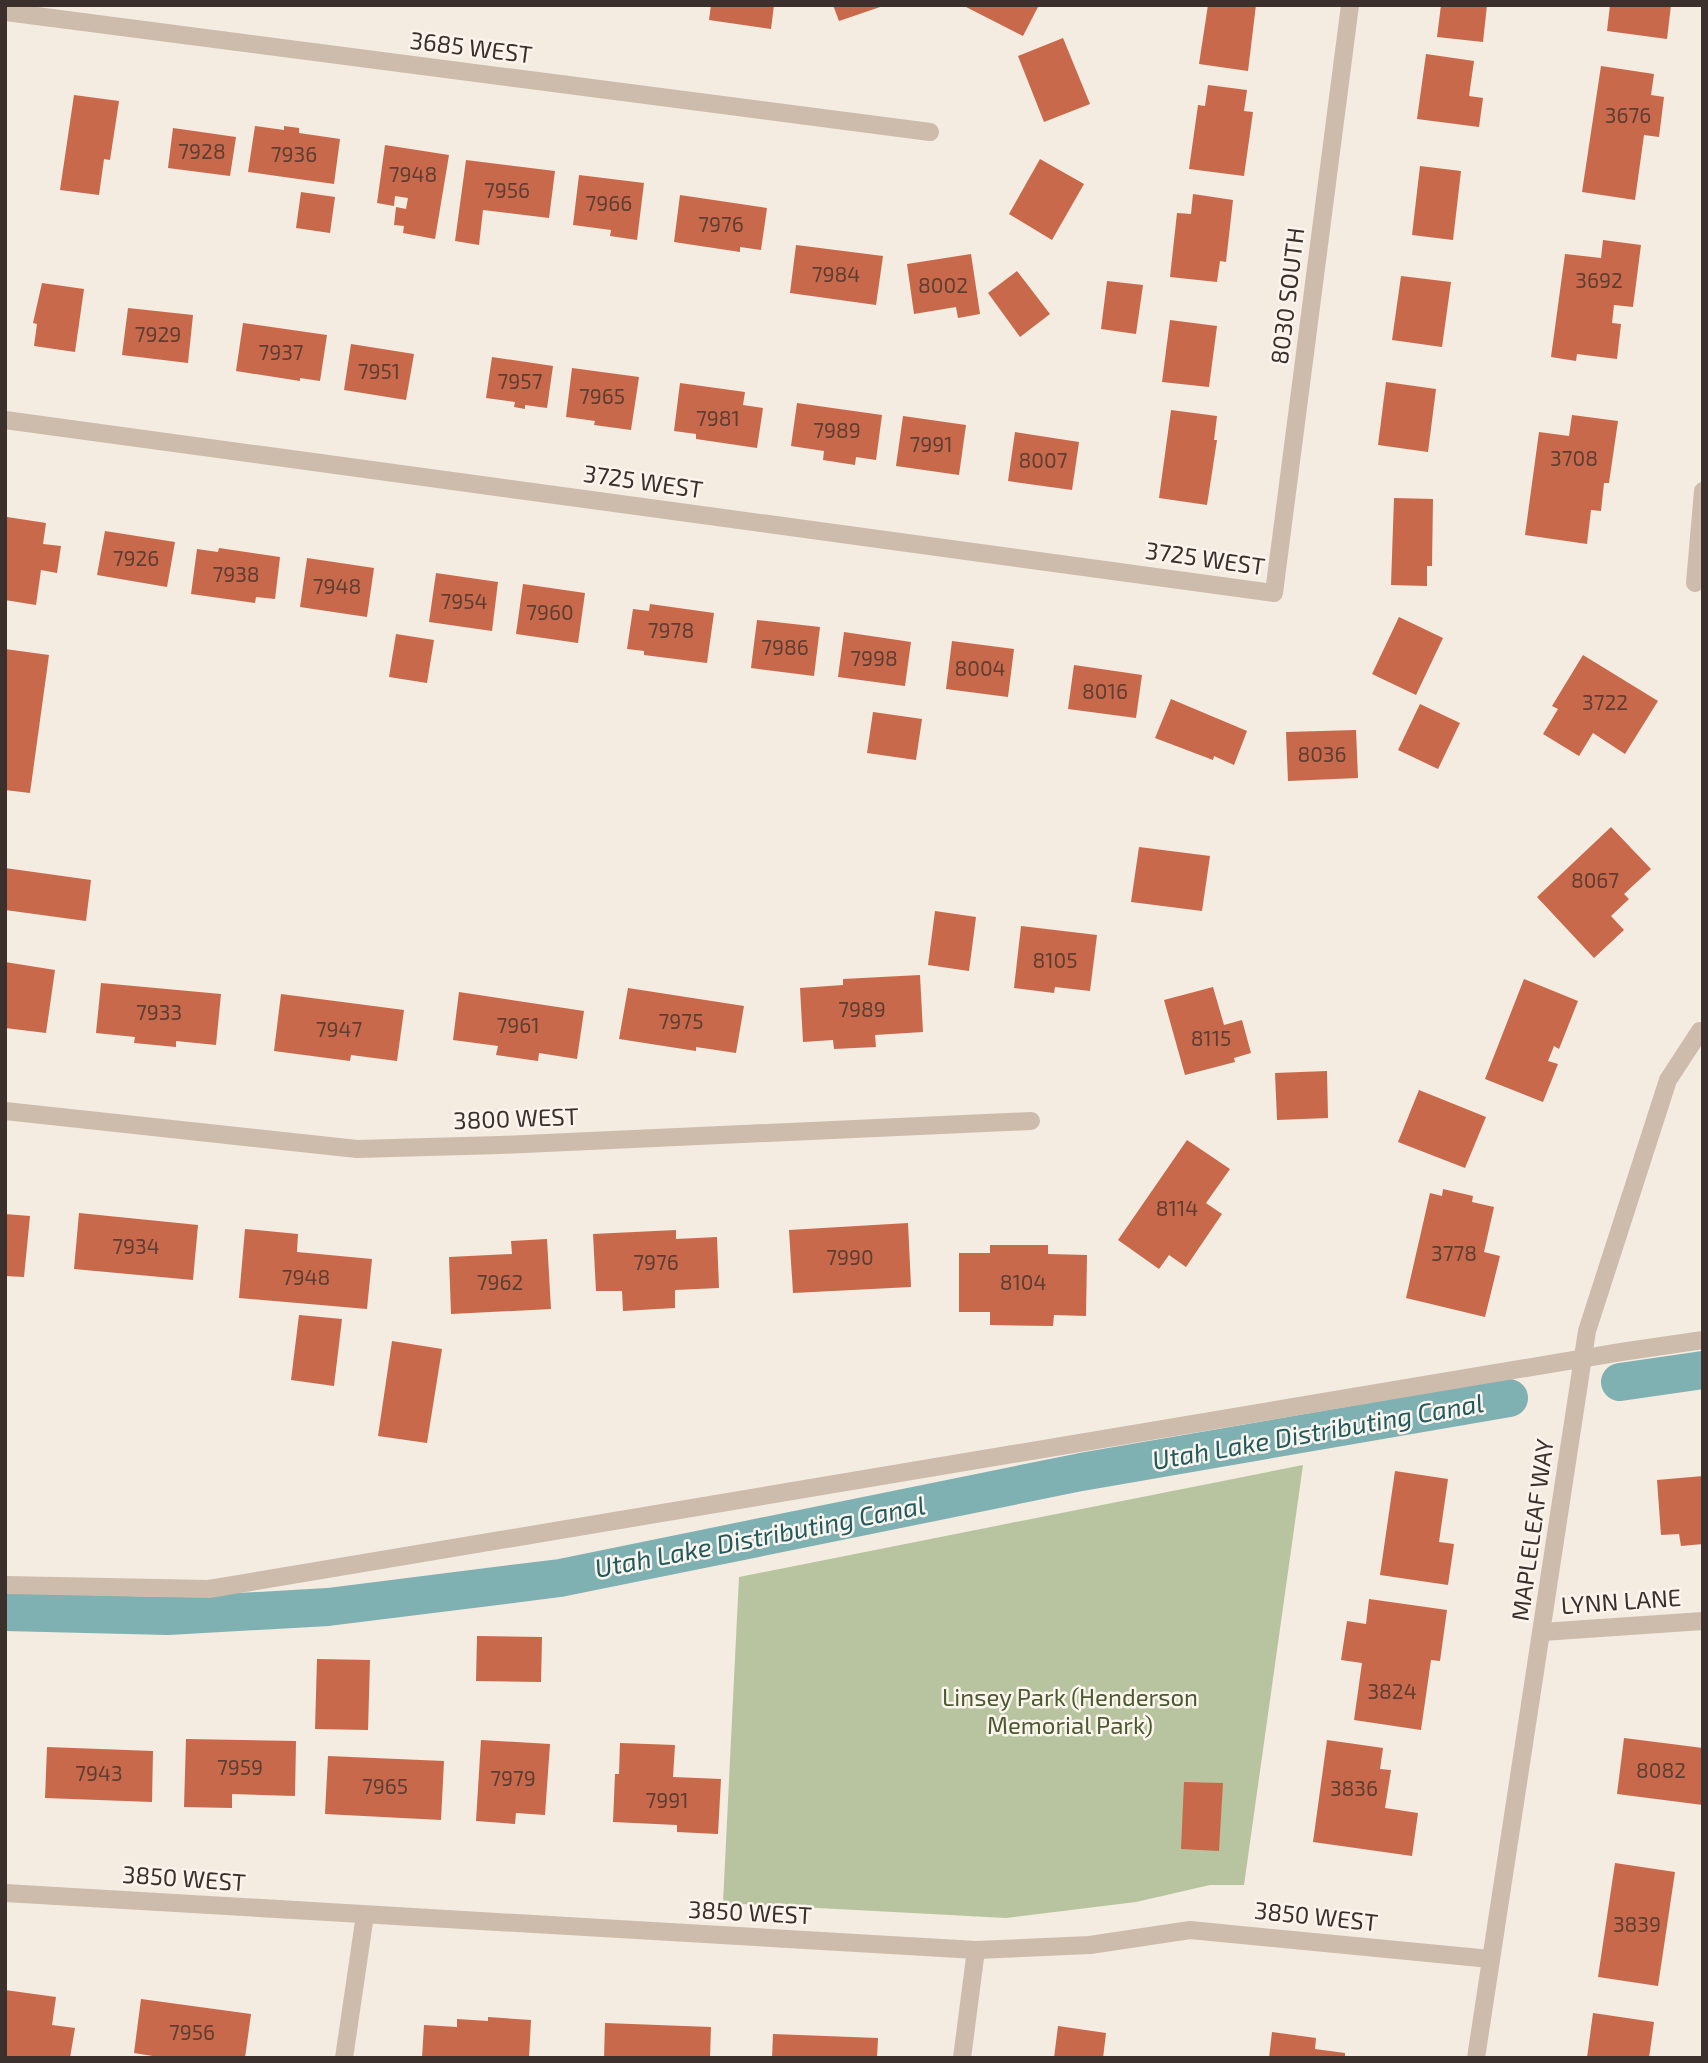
<svg xmlns="http://www.w3.org/2000/svg" width="1708" height="2063" font-family="'Exo 2',sans-serif">
<style>
.green{fill:#b8c4a0}
.lines{fill:none;stroke-linecap:round;stroke-linejoin:round}
.canal{stroke:#7fb0b2;stroke-width:38}
.building{fill:#c8694b}
.service{stroke:#cdbbac;stroke-width:18}
.minor{stroke:#cdbbac;stroke-width:18}
.labels{text-anchor:middle;stroke-width:5;stroke-linejoin:round;paint-order:stroke}
.number-label{font-size:21px;fill:#5e3e33}
.street-label{font-size:24px;fill:#3b302b;stroke:#fbf5ee}
.park-label{font-size:24px;fill:#4a5a2e;stroke:#fbf5ee}
.water-label{font-size:26px;font-style:italic;fill:#1f5a5e;stroke:#fbf5ee}
</style>
<rect width="100%" height="100%" fill="#f4ebe1"/>
<path class="green" d="M 1303,1465 L 1244,1885 L 1210,1885 L 1136,1902 L 1006,1918 L 723,1903 L 739,1577 Z"/>
<g class="lines">
<g class="canal">
<path d="M 1620,1382 L 1703,1370"/>
<path d="M 5,1612 L 168,1616 L 328,1607 L 560,1578 L 1081,1472 L 1509,1398"/>
</g>
</g>
<g class="building">
<path d="M 711,5 L 774,5 L 771,29 L 709,20 Z"/>
<path d="M 833,5 L 883,5 L 883,6 L 839,21 Z"/>
<path d="M 967,5 L 1039,5 L 1023,36 L 966,7 Z"/>
<path d="M 1208,5 L 1256,5 L 1248,71 L 1199,64 Z"/>
<path d="M 1441,5 L 1487,5 L 1483,42 L 1437,37 Z"/>
<path d="M 1610,5 L 1671,5 L 1667,39 L 1607,31 Z"/>
<path d="M 1063,38 L 1090,104 L 1044,122 L 1018,56 Z"/>
<path d="M 1426,54 L 1474,61 L 1469,96 L 1483,98 L 1479,127 L 1417,119 Z"/>
<path d="M 1601,66 L 1654,74 L 1651,95 L 1664,97 L 1659,137 L 1644,135 L 1635,200 L 1582,192 Z"/>
<path d="M 1208,85 L 1247,90 L 1244,111 L 1253,112 L 1244,176 L 1189,169 L 1198,105 L 1205,106 Z"/>
<path d="M 74,95 L 119,101 L 110,160 L 104,159 L 99,195 L 60,190 Z"/>
<path d="M 255,126 L 284,130 L 284,126 L 299,128 L 299,133 L 340,139 L 334,184 L 248,172 Z"/>
<path d="M 173,128 L 236,137 L 230,176 L 168,168 Z"/>
<path d="M 385,145 L 449,155 L 435,239 L 403,233 L 404,226 L 394,225 L 396,207 L 406,209 L 408,198 L 395,196 L 394,206 L 377,203 Z"/>
<path d="M 1040,159 L 1084,184 L 1052,240 L 1009,214 Z"/>
<path d="M 466,160 L 555,171 L 549,218 L 483,210 L 479,245 L 455,241 Z"/>
<path d="M 1420,166 L 1461,171 L 1453,240 L 1412,235 Z"/>
<path d="M 579,175 L 644,183 L 637,240 L 610,236 L 611,230 L 573,225 Z"/>
<path d="M 301,192 L 335,197 L 330,233 L 296,228 Z"/>
<path d="M 1193,194 L 1233,200 L 1226,262 L 1220,261 L 1217,282 L 1170,277 L 1177,213 L 1191,214 Z"/>
<path d="M 680,195 L 767,208 L 761,250 L 740,247 L 740,252 L 674,242 Z"/>
<path d="M 1603,240 L 1641,245 L 1633,307 L 1614,305 L 1612,323 L 1621,324 L 1617,359 L 1577,354 L 1576,361 L 1551,357 L 1565,254 L 1601,258 Z"/>
<path d="M 796,245 L 883,256 L 876,305 L 790,293 Z"/>
<path d="M 971,254 L 980,314 L 958,318 L 956,307 L 914,314 L 907,264 Z"/>
<path d="M 1017,271 L 1050,314 L 1020,337 L 988,293 Z"/>
<path d="M 1401,276 L 1451,282 L 1442,347 L 1392,340 Z"/>
<path d="M 1107,281 L 1143,285 L 1136,334 L 1101,329 Z"/>
<path d="M 42,283 L 84,289 L 75,352 L 34,346 L 37,324 L 33,323 Z"/>
<path d="M 128,308 L 193,315 L 188,363 L 122,355 Z"/>
<path d="M 1170,320 L 1217,326 L 1209,387 L 1162,382 Z"/>
<path d="M 243,323 L 327,335 L 320,381 L 300,378 L 300,381 L 236,371 Z"/>
<path d="M 351,344 L 414,354 L 406,400 L 344,390 Z"/>
<path d="M 492,357 L 553,366 L 547,408 L 525,405 L 525,409 L 514,407 L 515,402 L 486,398 Z"/>
<path d="M 572,368 L 639,377 L 631,430 L 594,425 L 595,421 L 566,417 Z"/>
<path d="M 1386,382 L 1436,389 L 1428,452 L 1378,445 Z"/>
<path d="M 680,383 L 745,392 L 743,405 L 763,408 L 757,448 L 696,439 L 696,434 L 674,431 Z"/>
<path d="M 797,403 L 882,415 L 876,460 L 856,457 L 855,465 L 823,460 L 824,451 L 791,446 Z"/>
<path d="M 1171,410 L 1217,416 L 1214,440 L 1217,440 L 1207,505 L 1159,498 Z"/>
<path d="M 1572,415 L 1618,421 L 1609,483 L 1604,483 L 1601,511 L 1591,510 L 1587,544 L 1525,535 L 1539,432 L 1569,436 Z"/>
<path d="M 903,416 L 966,425 L 959,475 L 896,466 Z"/>
<path d="M 1015,432 L 1079,442 L 1072,490 L 1008,481 Z"/>
<path d="M 1394,498 L 1433,499 L 1432,566 L 1427,566 L 1427,586 L 1391,585 Z"/>
<path d="M 7,517 L 46,523 L 43,544 L 61,546 L 57,573 L 41,570 L 36,605 L 5,600 Z"/>
<path d="M 105,531 L 175,542 L 167,587 L 97,575 Z"/>
<path d="M 219,548 L 280,557 L 275,599 L 256,597 L 255,603 L 191,594 L 197,549 L 218,552 Z"/>
<path d="M 307,558 L 374,568 L 367,617 L 300,607 Z"/>
<path d="M 436,573 L 498,582 L 492,631 L 429,622 Z"/>
<path d="M 523,584 L 585,593 L 578,643 L 516,634 Z"/>
<path d="M 650,604 L 714,613 L 707,663 L 644,655 L 644,651 L 627,649 L 633,609 L 649,611 Z"/>
<path d="M 1399,617 L 1443,638 L 1416,695 L 1372,674 Z"/>
<path d="M 757,620 L 820,627 L 814,676 L 751,668 Z"/>
<path d="M 844,632 L 911,642 L 905,686 L 838,677 Z"/>
<path d="M 396,634 L 434,640 L 427,683 L 389,677 Z"/>
<path d="M 952,641 L 1014,649 L 1008,697 L 946,689 Z"/>
<path d="M 5,649 L 49,655 L 30,793 L 5,790 Z"/>
<path d="M 1583,655 L 1658,701 L 1625,754 L 1593,733 L 1579,756 L 1543,734 L 1558,709 L 1552,706 Z"/>
<path d="M 1074,665 L 1142,675 L 1136,718 L 1068,709 Z"/>
<path d="M 1171,699 L 1247,731 L 1234,765 L 1214,756 L 1213,760 L 1155,738 Z"/>
<path d="M 1420,704 L 1460,723 L 1438,769 L 1398,750 Z"/>
<path d="M 873,712 L 922,719 L 916,760 L 867,753 Z"/>
<path d="M 1356,730 L 1358,778 L 1288,781 L 1286,732 Z"/>
<path d="M 1611,827 L 1651,869 L 1624,894 L 1629,899 L 1611,916 L 1624,930 L 1594,958 L 1537,897 Z"/>
<path d="M 1139,847 L 1210,856 L 1202,911 L 1131,902 Z"/>
<path d="M 5,868 L 91,880 L 86,921 L 5,910 Z"/>
<path d="M 935,911 L 976,917 L 969,971 L 928,965 Z"/>
<path d="M 1021,926 L 1097,935 L 1090,991 L 1055,987 L 1054,993 L 1014,988 Z"/>
<path d="M 5,962 L 55,970 L 46,1033 L 5,1028 Z"/>
<path d="M 920,975 L 923,1032 L 875,1035 L 876,1047 L 834,1049 L 833,1040 L 803,1042 L 800,988 L 843,985 L 843,979 Z"/>
<path d="M 1524,979 L 1578,1001 L 1559,1049 L 1554,1046 L 1548,1061 L 1558,1064 L 1543,1102 L 1485,1079 Z"/>
<path d="M 101,983 L 221,994 L 216,1045 L 176,1041 L 176,1047 L 134,1043 L 135,1037 L 96,1033 Z"/>
<path d="M 1213,987 L 1224,1025 L 1242,1020 L 1251,1053 L 1234,1058 L 1235,1062 L 1185,1075 L 1164,1000 Z"/>
<path d="M 628,988 L 744,1006 L 736,1053 L 696,1047 L 696,1051 L 619,1039 Z"/>
<path d="M 459,992 L 584,1011 L 577,1059 L 539,1053 L 538,1061 L 496,1055 L 498,1046 L 453,1040 Z"/>
<path d="M 281,994 L 404,1010 L 397,1061 L 351,1055 L 350,1061 L 274,1051 Z"/>
<path d="M 1327,1071 L 1328,1118 L 1277,1120 L 1275,1073 Z"/>
<path d="M 1419,1090 L 1486,1117 L 1465,1168 L 1398,1142 Z"/>
<path d="M 1187,1140 L 1230,1169 L 1206,1203 L 1222,1214 L 1186,1267 L 1169,1255 L 1159,1269 L 1118,1240 Z"/>
<path d="M 1443,1189 L 1473,1196 L 1472,1202 L 1494,1207 L 1484,1252 L 1500,1256 L 1485,1317 L 1406,1298 L 1430,1193 L 1442,1196 Z"/>
<path d="M 79,1213 L 198,1225 L 193,1280 L 74,1269 Z"/>
<path d="M 5,1214 L 30,1216 L 24,1277 L 5,1276 Z"/>
<path d="M 908,1223 L 911,1287 L 793,1293 L 789,1230 Z"/>
<path d="M 245,1229 L 298,1234 L 297,1252 L 372,1259 L 367,1309 L 239,1298 Z"/>
<path d="M 676,1230 L 676,1239 L 717,1237 L 719,1288 L 675,1290 L 675,1308 L 623,1311 L 622,1291 L 596,1291 L 593,1234 Z"/>
<path d="M 547,1239 L 551,1309 L 451,1314 L 449,1257 L 512,1254 L 511,1241 Z"/>
<path d="M 990,1245 L 1048,1245 L 1048,1254 L 1087,1255 L 1086,1316 L 1054,1315 L 1053,1326 L 990,1325 L 990,1312 L 959,1312 L 959,1253 L 990,1253 Z"/>
<path d="M 299,1315 L 342,1319 L 334,1386 L 291,1380 Z"/>
<path d="M 392,1341 L 442,1349 L 427,1443 L 378,1436 Z"/>
<path d="M 1395,1471 L 1448,1479 L 1439,1542 L 1454,1544 L 1448,1585 L 1380,1575 Z"/>
<path d="M 1703,1476 L 1703,1544 L 1681,1546 L 1679,1534 L 1661,1535 L 1657,1480 Z"/>
<path d="M 1369,1599 L 1447,1610 L 1440,1661 L 1431,1660 L 1421,1730 L 1354,1720 L 1362,1663 L 1341,1660 L 1347,1621 L 1366,1624 Z"/>
<path d="M 477,1636 L 542,1637 L 541,1682 L 476,1681 Z"/>
<path d="M 317,1659 L 370,1660 L 368,1730 L 315,1729 Z"/>
<path d="M 1624,1738 L 1703,1748 L 1703,1805 L 1617,1794 Z"/>
<path d="M 186,1739 L 296,1741 L 295,1796 L 232,1794 L 232,1808 L 184,1807 Z"/>
<path d="M 481,1740 L 550,1744 L 545,1815 L 516,1813 L 515,1824 L 476,1821 Z"/>
<path d="M 1327,1740 L 1383,1748 L 1380,1769 L 1391,1770 L 1385,1808 L 1418,1813 L 1412,1856 L 1313,1842 Z"/>
<path d="M 620,1743 L 675,1745 L 673,1777 L 721,1779 L 718,1834 L 677,1832 L 677,1825 L 613,1822 L 615,1774 L 619,1774 Z"/>
<path d="M 47,1747 L 153,1751 L 152,1802 L 45,1798 Z"/>
<path d="M 328,1756 L 444,1761 L 441,1820 L 325,1814 Z"/>
<path d="M 1184,1782 L 1223,1783 L 1219,1851 L 1181,1849 Z"/>
<path d="M 1615,1863 L 1675,1872 L 1658,1986 L 1598,1977 Z"/>
<path d="M 5,1990 L 56,1997 L 52,2025 L 75,2028 L 70,2058 L 5,2058 Z"/>
<path d="M 141,1999 L 251,2014 L 245,2058 L 165,2058 L 134,2053 Z"/>
<path d="M 1593,2013 L 1654,2022 L 1649,2058 L 1587,2058 Z"/>
<path d="M 488,2017 L 531,2020 L 529,2058 L 422,2058 L 424,2025 L 457,2027 L 457,2019 L 488,2021 Z"/>
<path d="M 605,2023 L 711,2027 L 710,2058 L 604,2058 Z"/>
<path d="M 1058,2026 L 1106,2033 L 1103,2058 L 1054,2058 Z"/>
<path d="M 1272,2032 L 1316,2038 L 1315,2049 L 1345,2053 L 1345,2058 L 1269,2058 Z"/>
<path d="M 773,2034 L 878,2038 L 877,2058 L 772,2058 Z"/>
</g>
<g class="lines">
<path class="service" d="M 5,1585 L 209,1589 L 1621,1352 L 1703,1340"/>
<g class="minor">
<path d="M 6,12 L 930,132"/>
<path d="M 5,420 L 1274,593 L 1350,5"/>
<path d="M 1695,583 L 1703,491"/>
<path d="M 5,1111 L 357,1149 L 500,1145 L 1031,1121"/>
<path d="M 1542,1632 L 1703,1621"/>
<path d="M 5,1893 L 976,1950 L 1090,1945 L 1190,1930 L 1490,1959"/>
<path d="M 344,2058 L 365,1915"/>
<path d="M 962,2058 L 976,1950"/>
<path d="M 1476,2058 L 1587,1331 L 1668,1080 L 1700,1031 L 1703,1031"/>
</g>
</g>
<g class="labels">
<g class="number-label">
<text x="1628" y="123">3676</text>
<text x="202" y="159">7928</text>
<text x="294" y="162">7936</text>
<text x="413" y="182">7948</text>
<text x="507" y="198">7956</text>
<text x="609" y="211">7966</text>
<text x="721" y="232">7976</text>
<text x="836" y="282">7984</text>
<text x="1599" y="288">3692</text>
<text x="943" y="293">8002</text>
<text x="158" y="342">7929</text>
<text x="281" y="360">7937</text>
<text x="379" y="379">7951</text>
<text x="520" y="389">7957</text>
<text x="602" y="404">7965</text>
<text x="718" y="426">7981</text>
<text x="837" y="438">7989</text>
<text x="931" y="452">7991</text>
<text x="1574" y="466">3708</text>
<text x="1043" y="468">8007</text>
<text x="136" y="566">7926</text>
<text x="236" y="582">7938</text>
<text x="337" y="594">7948</text>
<text x="464" y="609">7954</text>
<text x="550" y="620">7960</text>
<text x="671" y="638">7978</text>
<text x="785" y="655">7986</text>
<text x="874" y="666">7998</text>
<text x="980" y="676">8004</text>
<text x="1105" y="699">8016</text>
<text x="1605" y="710">3722</text>
<text x="1322" y="762">8036</text>
<text x="1595" y="888">8067</text>
<text x="1055" y="968">8105</text>
<text x="862" y="1017">7989</text>
<text x="159" y="1020">7933</text>
<text x="681" y="1029">7975</text>
<text x="518" y="1033">7961</text>
<text x="339" y="1037">7947</text>
<text x="1211" y="1046">8115</text>
<text x="1177" y="1216">8114</text>
<text x="136" y="1254">7934</text>
<text x="1454" y="1261">3778</text>
<text x="850" y="1265">7990</text>
<text x="656" y="1270">7976</text>
<text x="306" y="1285">7948</text>
<text x="500" y="1290">7962</text>
<text x="1023" y="1290">8104</text>
<text x="1392" y="1699">3824</text>
<text x="240" y="1775">7959</text>
<text x="1661" y="1778">8082</text>
<text x="99" y="1781">7943</text>
<text x="513" y="1786">7979</text>
<text x="385" y="1794">7965</text>
<text x="1354" y="1796">3836</text>
<text x="667" y="1808">7991</text>
<text x="1637" y="1932">3839</text>
<text x="192" y="2040">7956</text>
</g>
<g class="street-label">
<text transform="translate(471 48) rotate(7)" y="8">3685 WEST</text>
<text transform="translate(1288 296) rotate(-83)" y="8">8030 SOUTH</text>
<text transform="translate(643 482) rotate(8)" y="8">3725 WEST</text>
<text transform="translate(1205 559) rotate(8)" y="8">3725 WEST</text>
<text transform="translate(516 1119) rotate(-2)" y="8">3800 WEST</text>
<text transform="translate(1533 1530) rotate(-82)" y="8">MAPLELEAF WAY</text>
<text transform="translate(1621 1602) rotate(-4)" y="8">LYNN LANE</text>
<text transform="translate(184 1879) rotate(4)" y="8">3850 WEST</text>
<text transform="translate(750 1913) rotate(3)" y="8">3850 WEST</text>
<text transform="translate(1316 1917) rotate(6)" y="8">3850 WEST</text>
</g>
<g class="park-label">
<text x="1070" y="1706">Linsey Park (Henderson<tspan x="1070" dy="28">Memorial Park)</tspan></text>
</g>
<g class="water-label">
<text transform="translate(1318 1432) rotate(-10)" y="9">Utah Lake Distributing Canal</text>
<text transform="translate(760 1537) rotate(-11)" y="9">Utah Lake Distributing Canal</text>
</g>
</g>
<rect width="1708" height="2063" fill="none" stroke="#3b302b" stroke-width="14"/>
</svg>
